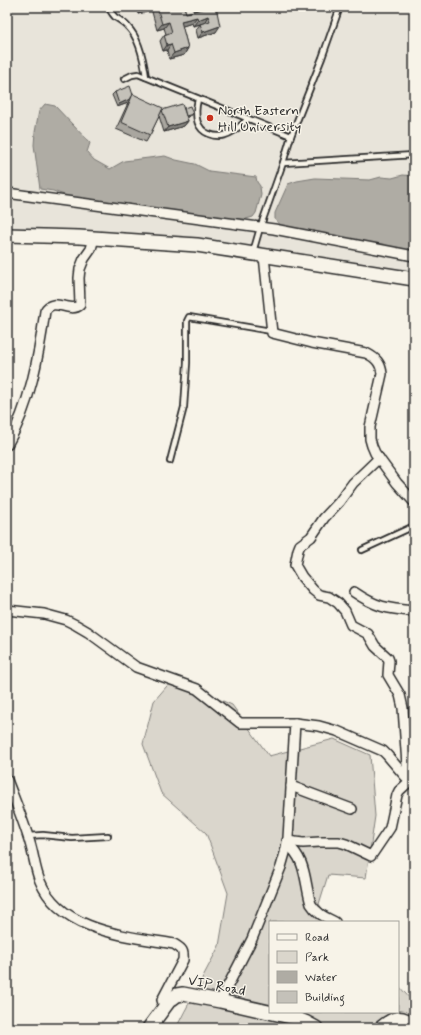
<svg xmlns="http://www.w3.org/2000/svg" width="421" height="1035" font-family="Mynerve,sans-serif">
<style>
.built{fill:#e8e4da}
.green{fill:#dad6cc;stroke:#82807c}
.water{fill:#afaca4;stroke:#7a7874}
.lines{fill:none;stroke-linecap:round;stroke-linejoin:round}
.lane-casing{stroke:#2b2b2b;stroke-width:8}
.street-casing{stroke:#2b2b2b;stroke-width:12}
.secondary-casing{stroke:#2b2b2b;stroke-width:16}
.lane{stroke:#f7f3e8;stroke-width:4.5}
.street{stroke:#f7f3e8;stroke-width:9}
.secondary{stroke:#f7f3e8;stroke-width:13}
.wall{fill:#a9a69f;stroke:#2b2b2b}
.shaded-wall{fill:#898782;stroke:#2b2b2b}
.building{fill:#c4c1b9;stroke:#2b2b2b}
.poi-dot{fill:#c8321e;stroke:#f7f3e8;stroke-width:1.5}
.labels{text-anchor:middle;stroke-width:3;stroke-linejoin:round;paint-order:stroke}
.poi-label{font-size:14px;fill:#2b2b2b;stroke:#f7f3e8;text-anchor:start}
.street-label{font-size:14px;fill:#2b2b2b;stroke:#f7f3e8}
</style>
<rect width="100%" height="100%" fill="#f7f3e8"/>
<filter id="ink" filterUnits="userSpaceOnUse"><feTurbulence type="fractalNoise" baseFrequency=".025" numOctaves="2"/><feDisplacementMap in="SourceGraphic" scale="8" xChannelSelector="R" yChannelSelector="G"/><feConvolveMatrix kernelMatrix="1 2 1 2 8 2 1 2 1" color-interpolation-filters="sRGB"/></filter>
<g filter="url(#ink)">
<path class="built" d="M 7,7 L 414,7 L 414,276 L 7,229 Z"/>
<path class="green" d="M 173,679 L 232,705 L 269,756 L 334,739 L 370,755 L 375,816 L 366,878 L 328,875 L 319,904 L 331,922 L 270,922 L 270,1012 L 398,1012 L 398,985 L 412,1001 L 414,999 L 414,1028 L 176,1028 L 219,946 L 228,893 L 206,833 L 161,793 L 143,744 L 154,701 Z"/>
<g class="water">
<path d="M 45,104 L 55,106 L 90,143 L 87,152 L 94,160 L 110,169 L 124,161 L 165,156 L 176,160 L 195,164 L 209,171 L 256,177 L 257,182 L 260,186 L 261,195 L 256,213 L 253,217 L 246,219 L 219,218 L 70,197 L 53,191 L 40,189 L 34,145 L 35,132 L 39,111 Z"/>
<path d="M 403,175 L 414,176 L 414,253 L 283,227 L 275,220 L 275,213 L 288,184 L 297,181 L 315,178 L 370,180 L 381,177 L 392,178 Z"/>
</g>
<g class="lines">
<defs>
<g id="lane">
<path d="M 108,7 C 110,10 112,14 115,17 C 120,20 125,23 128,27 C 139,38 144,62 146,77"/>
<path d="M 124,79 L 132,75 L 138,74 L 291,136"/>
<path d="M 198,99 C 195,112 194,128 209,134 C 214,136 219,137 225,135 C 234,133 241,125 248,119"/>
<path d="M 283,163 L 414,155"/>
<path d="M 253,252 L 260,228 L 283,163 L 291,136 L 322,58 L 340,7"/>
<path d="M 170,461 L 184,407 L 187,363 L 187,321 L 189,317 L 271,331"/>
<path d="M 362,550 L 414,526"/>
<path d="M 28,836 L 43,835 L 72,838 L 108,836"/>
</g>
<g id="street">
<path d="M 7,192 L 14,194 L 274,229 L 414,256"/>
<path d="M 264,256 L 272,333 L 312,343 L 366,353 C 376,358 381,363 382,374 L 370,427 L 370,439 L 372,446 L 375,453 L 397,483 L 414,502"/>
<path d="M 7,445 C 30,406 39,355 45,311 C 53,296 70,314 80,305 L 79,278 L 80,269 L 84,259 L 91,249 L 94,238"/>
<path d="M 379,458 L 353,483 L 339,502 L 324,518 L 311,537 L 300,545 L 298,550 L 295,565 L 302,577 L 313,590 L 319,595 L 329,597 L 338,603 L 345,611 L 351,625 L 368,634 L 375,646 L 388,658 L 389,661 L 388,675 L 400,695 L 403,708 L 408,779"/>
<path d="M 354,592 C 376,607 387,609 414,611"/>
<path d="M 7,610 L 44,614 L 66,620 L 76,625 L 88,632 L 136,667 L 197,689 L 240,723 L 295,723 L 319,726 L 337,731 L 383,751 L 387,755 L 405,776 L 408,779 L 414,778"/>
<path d="M 7,780 C 15,801 24,822 30,843 C 34,856 35,869 40,881 C 61,932 128,936 174,944 C 182,949 184,950 183,960 L 162,1000 L 163,1003 L 165,1005"/>
<path d="M 291,786 L 352,809"/>
<path d="M 287,841 L 303,843 L 320,842 L 339,842 L 346,844 L 369,855 L 371,856 L 390,828 L 397,795 L 399,791 L 412,779"/>
<path d="M 287,844 C 307,860 304,881 311,904 C 317,914 325,917 335,922"/>
<path d="M 220,1001 L 252,939 L 281,867 L 285,853 L 288,838 L 295,723"/>
</g>
<g id="secondary">
<path d="M 7,235 L 79,237 L 197,245 L 414,279"/>
<path d="M 149,1028 L 169,1001 L 177,995 L 183,994 L 220,1001 L 295,1018 L 305,1022 L 316,1028"/>
<path d="M 381,1028 C 393,1018 401,1014 414,1026"/>
</g>
</defs>
<use href="#lane" class="lane-casing"/>
<use href="#street" class="street-casing"/>
<use href="#secondary" class="secondary-casing"/>
<use href="#lane" class="lane"/>
<use href="#street" class="street"/>
<use href="#secondary" class="secondary"/>
</g>
<g class="wall">
<path d="M 136,7 L 149,7 L 146,12 L 138,14 Z"/>
<path d="M 155,7 L 184,7 L 186,13 L 194,11 L 192,7 L 216,7 L 216,32 L 198,38 L 196,30 L 200,24 L 204,23 L 193,26 L 192,23 L 182,26 L 188,48 L 184,55 L 169,59 L 167,50 L 163,51 L 160,41 L 164,35 L 166,34 L 164,28 L 157,30 L 152,12 Z"/>
<path d="M 115,92 L 133,95 L 161,112 L 162,110 L 184,108 L 192,115 L 187,117 L 188,121 L 184,126 L 164,132 L 159,116 L 150,135 L 146,142 L 116,129 L 128,103 L 117,107 L 112,95 Z"/>
</g>
<g class="shaded-wall">
<path d="M 145,7 L 149,7 L 146,12 L 138,14 L 143,8 Z"/>
<path d="M 198,7 L 204,7 L 201,11 L 194,12 Z"/>
<path d="M 208,16 L 204,23 L 193,26 L 198,20 Z"/>
<path d="M 197,17 L 192,23 L 177,28 L 181,21 Z"/>
<path d="M 169,22 L 164,28 L 157,30 L 162,24 Z"/>
<path d="M 220,26 L 216,32 L 198,38 L 203,32 Z"/>
<path d="M 171,44 L 167,50 L 163,51 L 167,45 Z"/>
<path d="M 188,48 L 184,55 L 169,59 L 174,53 Z"/>
<path d="M 130,99 L 128,103 L 117,107 L 119,104 Z"/>
<path d="M 188,121 L 184,126 L 164,132 L 168,127 Z"/>
</g>
<g class="building">
<path d="M 157,7 L 184,7 L 186,13 L 206,8 L 206,7 L 216,7 L 220,26 L 203,32 L 200,24 L 210,21 L 208,16 L 198,20 L 197,17 L 181,21 L 188,48 L 174,53 L 171,44 L 167,45 L 164,35 L 172,32 L 169,22 L 162,24 Z"/>
<path d="M 130,86 L 133,95 L 130,99 L 119,104 L 115,92 Z"/>
<path d="M 133,94 L 163,108 L 150,135 L 121,122 Z"/>
<path d="M 182,104 L 188,121 L 168,127 L 162,110 Z"/>
<path d="M 190,106 L 193,114 L 186,116 L 184,108 Z"/>
</g>
</g>
<circle class="poi-dot" cx="210" cy="118" r="4"/>
<g class="labels">
<g class="poi-label">
<text x="218" y="115">North Eastern<tspan x="218" dy="16">Hill University</tspan></text>
</g>
<g class="street-label">
<text transform="translate(217 985) rotate(11)" y="5">VIP Road</text>
</g>
</g>
<rect width="421" height="1035" fill="none" stroke="#f7f3e8" stroke-width="24"/>
<rect x="12" y="12" width="397" height="1011" fill="none" stroke="#2b2b2b" stroke-width="1.5" filter="url(#ink)"/>
<rect x="269" y="921" width="130" height="92" fill="#f7f3e8" stroke="#a5a39c"/>
<rect x="277" y="934" width="20" height="6" fill="#f7f3e8" stroke="#a5a39c"/>
<text x="305" y="941" font-size="12" fill="#2b2b2b">Road</text>
<rect x="277" y="951" width="20" height="12" fill="#dad6cc" stroke="#a5a39c"/>
<text x="305" y="961" font-size="12" fill="#2b2b2b">Park</text>
<rect x="277" y="971" width="20" height="12" fill="#afaca4" stroke="#a5a39c"/>
<text x="305" y="981" font-size="12" fill="#2b2b2b">Water</text>
<rect x="277" y="991" width="20" height="12" fill="#c4c1b9" stroke="#a5a39c"/>
<text x="305" y="1001" font-size="12" fill="#2b2b2b">Building</text>
</svg>
